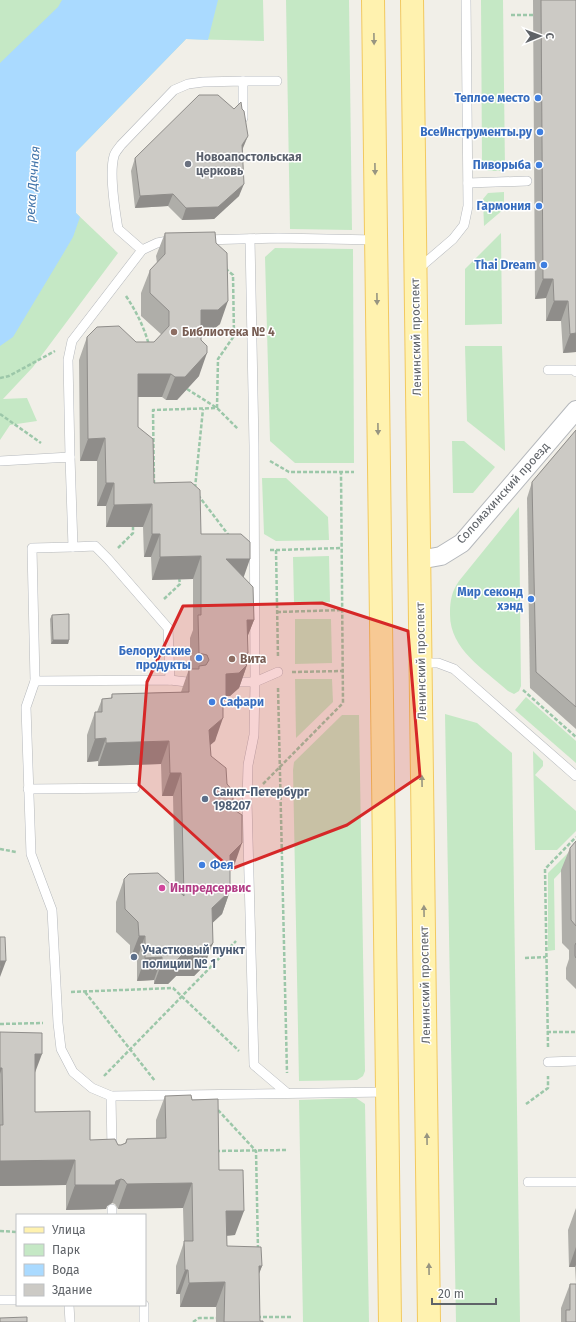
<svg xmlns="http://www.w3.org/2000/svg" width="576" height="1322" font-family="'Fira Sans',sans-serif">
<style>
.green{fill:#c5e8c5}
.water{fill:#aadaff}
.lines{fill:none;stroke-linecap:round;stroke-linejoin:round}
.service-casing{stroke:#b5b8bc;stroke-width:10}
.minor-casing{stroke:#b5b8bc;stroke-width:20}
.primary-casing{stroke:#f2c960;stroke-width:24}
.path{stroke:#9cc7a9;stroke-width:2.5;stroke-dasharray:4 2;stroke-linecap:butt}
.service{stroke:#fff;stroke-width:9}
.minor{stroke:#fff;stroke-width:18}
.primary{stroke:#fff2af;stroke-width:22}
.wall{fill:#afaea9}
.shaded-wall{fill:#8f8d8a}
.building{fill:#cccac5;stroke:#8f8d8a}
.oneway{fill:#979581}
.marked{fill:#d62828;fill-opacity:0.2;stroke:#d62828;stroke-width:3;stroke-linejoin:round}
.shop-dot{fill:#3f7fe0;stroke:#fff;stroke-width:1.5}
.worship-dot{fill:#6b7280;stroke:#fff;stroke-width:1.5}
.education-dot{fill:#8d6e63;stroke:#fff;stroke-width:1.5}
.service-dot{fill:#5c6f8a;stroke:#fff;stroke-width:1.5}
.hotel-dot{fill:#d1479c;stroke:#fff;stroke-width:1.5}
.labels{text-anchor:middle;stroke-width:3;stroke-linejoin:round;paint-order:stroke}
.shop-label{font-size:12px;font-weight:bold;fill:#366cbe;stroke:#fff;text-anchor:end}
.worship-label{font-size:12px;font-weight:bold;fill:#5b616d;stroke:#fff;text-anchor:start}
.education-label{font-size:12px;font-weight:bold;fill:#785e54;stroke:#fff;text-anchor:start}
.street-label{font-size:12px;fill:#5f6368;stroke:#fff}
.service-label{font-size:12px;font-weight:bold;fill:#4e5e75;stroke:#fff;text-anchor:start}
.hotel-label{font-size:12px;font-weight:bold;fill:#b23c85;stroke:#fff;text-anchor:start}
.water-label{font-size:13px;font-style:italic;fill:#4174aa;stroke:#fff}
</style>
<rect width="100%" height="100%" fill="#f1efe8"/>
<g class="green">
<path d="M 0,0 L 263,0 L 264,41 L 186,39 L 76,152 L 76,213 L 118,253 L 33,367 L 3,399 L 27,398 L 37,421 L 10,425 L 0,440 Z"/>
<path d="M 286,0 L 349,0 L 352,230 L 290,229 Z"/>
<path d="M 481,0 L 503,0 L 505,171 L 488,171 L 482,165 Z"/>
<path d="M 504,192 L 504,209 L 484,226 L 483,199 L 488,193 Z"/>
<path d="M 501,233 L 502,324 L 465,325 L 465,269 Z"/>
<path d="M 275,248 L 353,249 L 354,463 L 295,463 L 270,441 L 265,257 Z"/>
<path d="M 465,346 L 502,346 L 505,451 L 467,421 Z"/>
<path d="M 452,441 L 464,441 L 495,467 L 473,493 L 453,493 Z"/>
<path d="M 262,478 L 286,478 L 328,517 L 329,540 L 276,541 L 264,534 Z"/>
<path d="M 519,507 L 521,686 L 519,691 L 514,694 L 508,691 C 484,669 449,649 450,613 C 450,600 452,591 459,581 Z"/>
<path d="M 329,556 L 330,602 L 294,603 L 293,557 Z"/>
<path d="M 331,619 L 332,663 L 295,664 L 295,619 Z"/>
<path d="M 295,679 L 332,679 L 333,702 L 296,738 Z"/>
<path d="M 526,697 L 576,741 L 576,763 L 515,710 Z"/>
<path d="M 445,714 L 477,723 L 512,753 L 520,1322 L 456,1322 Z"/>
<path d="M 342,715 L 359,715 L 365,1071 L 363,1076 L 357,1080 L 299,1081 L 293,770 L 294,762 Z"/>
<path d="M 533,751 L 543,761 L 543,766 L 535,775 L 576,811 L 576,831 L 557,850 L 535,850 Z"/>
<path d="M 576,845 L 576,856 L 554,879 L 555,950 L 548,951 L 548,873 Z"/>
<path d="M 356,1098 L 365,1104 L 369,1322 L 303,1322 L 299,1100 Z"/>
</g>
<path class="water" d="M 62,0 L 218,0 L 208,40 L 186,39 L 76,152 L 76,213 L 80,217 L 73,237 L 63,254 L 13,337 L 0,346 L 0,63 L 58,7 Z"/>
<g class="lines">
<defs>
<g id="service">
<path d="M 243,81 L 277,81"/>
<path d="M 468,183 L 527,181"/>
<path d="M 250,239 L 254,445 L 255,682 L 254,735 L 248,765 L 247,801 L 254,1065 L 287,1093"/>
<path d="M 204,240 L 278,238 L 376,240"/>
<path d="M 142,250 L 118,229 C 115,211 109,173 114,156 C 115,152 119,148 121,145 L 174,90 L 188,84 L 203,82 L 243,81 L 243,118"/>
<path d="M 418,269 L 453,239 L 464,225 L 468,206 L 466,0"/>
<path d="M 548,370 L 574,370 L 576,372"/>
<path d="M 70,457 L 68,360 L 72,341 L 142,250 L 157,243 L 173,240"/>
<path d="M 0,461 L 70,457 L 73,547 L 32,548 L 35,681 L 26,707 L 31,854 L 52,910 L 58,1023 L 61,1049 L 73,1072 L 92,1088 L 111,1096 L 387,1092"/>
<path d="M 73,547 L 95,546 L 108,559 L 168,628 L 170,680"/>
<path d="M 421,663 L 438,663 L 454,669 L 576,776"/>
<path d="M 35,681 L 170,680 L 195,683"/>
<path d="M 239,682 L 255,682 L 278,672"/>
<path d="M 28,789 L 135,788"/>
<path d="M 548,1062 L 576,1061"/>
<path d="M 111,1096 L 112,1150"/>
<path d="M 528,1182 L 576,1182"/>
<path d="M 112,1209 L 112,1215"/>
<path d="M 0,1300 L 17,1300"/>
<path d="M 69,1305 L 70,1322"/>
<path d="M 144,1305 L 144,1322"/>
</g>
<path id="minor" d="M 419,560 L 441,556 L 462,543 L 576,410"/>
<g id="primary">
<path d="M 373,0 L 390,1322"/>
<path d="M 412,0 L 429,1322"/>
</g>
</defs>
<use href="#service" class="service-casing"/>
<use href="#minor" class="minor-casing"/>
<use href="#primary" class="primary-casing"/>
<g class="path">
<path d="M 511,15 L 533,15"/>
<path d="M 126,296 C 136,311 144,327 149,345"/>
<path d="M 0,378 L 9,376 L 55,351"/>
<path d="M 187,389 L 217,408 L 238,429"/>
<path d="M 0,414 L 41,443"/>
<path d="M 270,461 L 289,472 L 354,472"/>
<path d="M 154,484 L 153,410 L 217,408 L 218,359 L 234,336 L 233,275 L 226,269"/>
<path d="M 195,488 L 203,409"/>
<path d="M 198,495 L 230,537"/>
<path d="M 118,548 L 133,533 L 133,525"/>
<path d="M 270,550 L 276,550 L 278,657"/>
<path d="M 276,550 L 341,548"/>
<path d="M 164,599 L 180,584 L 179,577"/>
<path d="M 277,612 L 342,610"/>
<path d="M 292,672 L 343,671"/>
<path d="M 278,688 L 287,1073"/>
<path d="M 523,690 L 576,737"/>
<path d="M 263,784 L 343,703 L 341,472"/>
<path d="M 0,849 L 16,852"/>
<path d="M 525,958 L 546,957"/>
<path d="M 71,992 L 173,988 L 239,1051"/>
<path d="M 85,992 L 155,1081"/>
<path d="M 0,1024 L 43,1023"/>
<path d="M 547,1032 L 576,1032"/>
<path d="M 548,1047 L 545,869 L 576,837"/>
<path d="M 104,1076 L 236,941"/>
<path d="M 526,1104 L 548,1088 L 548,1076"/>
<path d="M 218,1110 L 256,1151 L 258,1250"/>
<path d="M 216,1151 L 288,1150"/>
<path d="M 0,1231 L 17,1232"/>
<path d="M 257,1317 L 292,1317"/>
<path d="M 193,1322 L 199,1318 L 217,1318"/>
</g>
<use href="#service" class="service"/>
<use href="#minor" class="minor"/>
<use href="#primary" class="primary"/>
</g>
<g class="wall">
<path d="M 533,0 L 576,0 L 576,352 L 563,353 L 561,321 L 546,321 L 546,298 L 535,299 Z"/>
<path d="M 243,148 L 243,149 L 239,196 L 214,219 L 182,220 L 168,206 L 135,208 L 131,171 L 135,158 Z"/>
<path d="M 165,233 L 216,243 L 220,324 L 209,333 L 201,333 L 199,376 L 177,400 L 166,400 L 162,397 L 138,397 L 138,427 L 154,483 L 201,534 L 243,577 L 254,620 L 247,637 L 244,663 L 247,665 L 239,688 L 230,696 L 226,696 L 223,704 L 215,741 L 210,745 L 211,756 L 227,784 L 234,866 L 230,870 L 230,891 L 222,914 L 212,923 L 213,943 L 204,966 L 194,976 L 176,976 L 168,984 L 154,984 L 154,980 L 137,981 L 137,959 L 130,959 L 130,945 L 116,932 L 116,902 L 124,879 L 175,888 L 173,796 L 162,796 L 161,764 L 98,766 L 98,761 L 87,762 L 87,735 L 95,712 L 97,712 L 102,699 L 111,698 L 112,694 L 181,692 L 189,669 L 190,669 L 190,638 L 193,630 L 193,579 L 152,580 L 151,557 L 144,557 L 143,527 L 106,527 L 106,506 L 97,506 L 97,461 L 80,461 L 79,360 L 87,337 L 136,342 L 154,342 L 161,335 L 161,334 L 141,316 L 141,293 L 150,270 L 157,263 L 156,256 Z"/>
<path d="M 576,430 L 576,729 L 530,688 L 527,498 L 532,482 Z"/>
<path d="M 52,615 L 69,640 L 68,644 L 51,644 L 50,619 Z"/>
<path d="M 576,841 L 576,989 L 566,979 L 566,968 L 569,959 L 569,950 L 562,943 L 561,870 L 570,848 Z"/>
<path d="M 0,1032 L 35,1074 L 35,1112 L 90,1140 L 121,1145 L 125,1143 L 127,1139 L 156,1139 L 156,1120 L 165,1096 L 192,1100 L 219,1170 L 235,1235 L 227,1236 L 227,1246 L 262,1266 L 259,1273 L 260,1321 L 263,1322 L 216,1322 L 216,1307 L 180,1307 L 180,1294 L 176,1294 L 176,1266 L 184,1242 L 183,1208 L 118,1209 L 115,1204 L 112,1203 L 107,1206 L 106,1209 L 66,1210 L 66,1185 L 0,1186 Z"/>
<path d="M 576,1208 L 576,1322 L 561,1322 L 561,1308 L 570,1284 L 576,1284 L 575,1267 L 569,1267 L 568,1230 Z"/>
</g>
<g class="shaded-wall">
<path d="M 248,136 L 243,148 L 238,157 L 242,145 Z"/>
<path d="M 244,184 L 239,196 L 214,219 L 182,220 L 186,208 Z"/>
<path d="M 173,194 L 168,206 L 135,208 L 140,196 Z"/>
<path d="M 543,279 L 553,279 L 546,298 L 535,299 Z"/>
<path d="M 228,301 L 220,324 L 209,333 L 192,333 L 201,310 Z"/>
<path d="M 554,301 L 568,301 L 561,321 L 546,321 Z"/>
<path d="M 576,333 L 576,352 L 563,353 L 570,334 Z"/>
<path d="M 207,353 L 199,376 L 177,400 L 166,400 L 175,377 Z"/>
<path d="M 138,374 L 171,374 L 162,397 L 129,397 Z"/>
<path d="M 105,438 L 97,461 L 80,461 L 88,439 Z"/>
<path d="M 106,483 L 114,483 L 106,506 L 97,506 Z"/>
<path d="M 152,504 L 143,527 L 106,527 L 114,505 Z"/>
<path d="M 152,534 L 160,534 L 151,557 L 144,557 Z"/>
<path d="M 201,556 L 193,579 L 152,580 L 160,557 Z"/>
<path d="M 226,559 L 250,559 L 242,582 Z"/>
<path d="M 247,620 L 254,620 L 245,643 Z"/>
<path d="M 53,640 L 69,640 L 68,644 L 51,644 Z"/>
<path d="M 248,653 L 241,671 L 247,665 L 239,688 L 230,696 L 226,696 L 218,719 L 226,674 L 241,659 L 244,654 Z"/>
<path d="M 223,718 L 215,741 L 201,753 L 209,730 Z"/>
<path d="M 106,738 L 98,761 L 87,762 L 95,739 Z"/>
<path d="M 169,741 L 161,764 L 98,766 L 106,743 Z"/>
<path d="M 170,773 L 181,773 L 173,796 L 162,796 Z"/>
<path d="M 242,843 L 234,866 L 221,878 L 230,855 Z"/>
<path d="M 230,891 L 222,914 L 204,931 L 212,908 Z"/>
<path d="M 139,936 L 145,936 L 137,959 L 130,959 Z"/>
<path d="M 213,943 L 204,966 L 194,976 L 176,976 L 168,984 L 154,984 L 162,962 Z"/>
<path d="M 162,957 L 154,980 L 137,981 L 145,958 Z"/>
<path d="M 0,961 L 6,961 L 0,977 Z"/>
<path d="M 35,1054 L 42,1054 L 33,1078 Z"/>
<path d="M 0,1068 L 2,1068 L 0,1074 Z"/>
<path d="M 75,1160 L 66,1185 L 0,1186 L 0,1161 Z"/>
<path d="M 121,1179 L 112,1203 L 107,1206 L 106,1209 L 66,1210 L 75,1185 L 116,1181 Z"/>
<path d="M 192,1183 L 183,1208 L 118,1209 L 127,1184 Z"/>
<path d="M 226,1211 L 244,1211 L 235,1235 L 218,1236 Z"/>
<path d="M 576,1247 L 576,1265 L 575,1267 L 569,1267 Z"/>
<path d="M 259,1266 L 262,1266 L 253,1290 Z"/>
<path d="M 185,1270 L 188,1270 L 180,1294 L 176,1294 Z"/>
<path d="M 225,1282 L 216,1307 L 180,1307 L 189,1283 Z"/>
</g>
<g class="building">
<path d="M 541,0 L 576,0 L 576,333 L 570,334 L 568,301 L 554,301 L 553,279 L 543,279 Z"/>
<path d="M 199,95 L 218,95 L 234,109 L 241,102 L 242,109 L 244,111 L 248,136 L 242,145 L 244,184 L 218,207 L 186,208 L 173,194 L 140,196 L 135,158 Z"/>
<path d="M 215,232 L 216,243 L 227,253 L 228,301 L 218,310 L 201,310 L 201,340 L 207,346 L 207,353 L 185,377 L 175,377 L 171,374 L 138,374 L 138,427 L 153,439 L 154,483 L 191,482 L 200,490 L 201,534 L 241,534 L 250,542 L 250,559 L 226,559 L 253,587 L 254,620 L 247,620 L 248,653 L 244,654 L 241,659 L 242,662 L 247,665 L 239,673 L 226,674 L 226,696 L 223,699 L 223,718 L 209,730 L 211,756 L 226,768 L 227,784 L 233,791 L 233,809 L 242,815 L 242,843 L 230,855 L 230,891 L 212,908 L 213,943 L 202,953 L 184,953 L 176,961 L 162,962 L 162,957 L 145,958 L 145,936 L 139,936 L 138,922 L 125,909 L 124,879 L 129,874 L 158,873 L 184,896 L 181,773 L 170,773 L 169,741 L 106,743 L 106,738 L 95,739 L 95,712 L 102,712 L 102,699 L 112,698 L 112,694 L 189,692 L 189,669 L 199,669 L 199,666 L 206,665 L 209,660 L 207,655 L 199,653 L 198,615 L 201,615 L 201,556 L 160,557 L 160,534 L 152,534 L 152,504 L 114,505 L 114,483 L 106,483 L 105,438 L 88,439 L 87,337 L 97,327 L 119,326 L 136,342 L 154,342 L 169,326 L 169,311 L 150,293 L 150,270 L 165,254 L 165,233 Z"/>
<path d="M 576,430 L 576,707 L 536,672 L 532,482 Z"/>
<path d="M 69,614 L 69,640 L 53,640 L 52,615 Z"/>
<path d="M 576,841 L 576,926 L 571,920 L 570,848 Z"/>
<path d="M 0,937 L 5,937 L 6,961 L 0,961 L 1,968 L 0,968 Z"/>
<path d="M 576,943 L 576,958 L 575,956 L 575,945 Z"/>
<path d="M 0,1032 L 42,1033 L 42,1054 L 35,1054 L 35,1112 L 90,1111 L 90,1140 L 115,1139 L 118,1145 L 121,1145 L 126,1143 L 127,1139 L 166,1138 L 165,1096 L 191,1095 L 192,1100 L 218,1099 L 219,1170 L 243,1170 L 244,1211 L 226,1211 L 227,1246 L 261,1247 L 262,1266 L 259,1266 L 260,1321 L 263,1321 L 263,1322 L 224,1322 L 225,1282 L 189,1283 L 188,1270 L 185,1270 L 184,1241 L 193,1241 L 192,1183 L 127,1184 L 124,1180 L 121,1179 L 116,1181 L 115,1185 L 75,1185 L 75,1160 L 0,1161 L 0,1125 L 3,1125 L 2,1068 L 0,1068 Z"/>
<path d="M 570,1284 L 576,1284 L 576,1322 L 566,1322 L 566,1310 L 570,1310 Z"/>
<path d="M 27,1317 L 27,1322 L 0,1322 L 0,1318 Z"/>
</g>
<defs><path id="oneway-solid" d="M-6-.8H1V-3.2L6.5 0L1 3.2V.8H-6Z"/></defs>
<g class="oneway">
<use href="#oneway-solid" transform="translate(374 39) rotate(89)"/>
<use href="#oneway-solid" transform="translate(375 169) rotate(89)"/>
<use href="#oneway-solid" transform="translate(377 299) rotate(89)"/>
<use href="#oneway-solid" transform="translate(378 429) rotate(89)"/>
<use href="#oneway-solid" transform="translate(422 781) rotate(-91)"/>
<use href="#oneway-solid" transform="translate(424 911) rotate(-91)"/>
<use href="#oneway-solid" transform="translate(427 1139) rotate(-91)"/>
<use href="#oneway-solid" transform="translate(429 1269) rotate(-91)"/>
</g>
<path class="marked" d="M 322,603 L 408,631 L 420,776 L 347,825 L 231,869 L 139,785 L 147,682 L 183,606 Z"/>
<g class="shop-dot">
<circle cx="538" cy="98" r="4"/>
<circle cx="540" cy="132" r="4"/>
<circle cx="539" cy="165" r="4"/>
<circle cx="539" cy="206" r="4"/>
<circle cx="544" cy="265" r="4"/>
<circle cx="531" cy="599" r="4"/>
<circle cx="199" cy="658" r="4"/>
<circle cx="212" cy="702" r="4"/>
<circle cx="202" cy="865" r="4"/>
</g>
<circle class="worship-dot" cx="188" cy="164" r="4"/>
<g class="education-dot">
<circle cx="174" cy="332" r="4"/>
<circle cx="232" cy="659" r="4"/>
</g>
<g class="service-dot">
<circle cx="205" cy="799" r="4"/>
<circle cx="134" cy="957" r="4"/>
</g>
<circle class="hotel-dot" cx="162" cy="888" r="4"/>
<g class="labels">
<g class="shop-label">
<text x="530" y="102">Теплое место</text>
<text x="532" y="136">ВсеИнструменты.ру</text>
<text x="531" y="169">Пиворыба</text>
<text x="531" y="210">Гармония</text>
<text x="536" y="269">Thai Dream</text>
<text x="523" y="596">Мир секонд<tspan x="523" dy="14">хэнд</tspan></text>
<text x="191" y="655">Белорусские<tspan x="191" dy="14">продукты</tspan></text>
<text x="220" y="706" text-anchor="start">Сафари</text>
<text x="210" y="869" text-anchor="start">Фея</text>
</g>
<g class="worship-label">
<text x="196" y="161">Новоапостольская<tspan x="196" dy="14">церковь</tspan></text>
</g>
<g class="education-label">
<text x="182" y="336">Библиотека № 4</text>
<text x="240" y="663">Вита</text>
</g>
<g class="street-label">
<text transform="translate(416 337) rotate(-91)" y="4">Ленинский проспект</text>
<text transform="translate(503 493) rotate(-48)" y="4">Соломахинский проезд</text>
<text transform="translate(421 661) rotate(-91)" y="4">Ленинский проспект</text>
<text transform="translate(425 985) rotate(-91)" y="4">Ленинский проспект</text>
</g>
<g class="service-label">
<text x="213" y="796">Санкт-Петербург<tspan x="213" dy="14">198207</tspan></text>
<text x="142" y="954">Участковый пункт<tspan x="142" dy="14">полиции № 1</tspan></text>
</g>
<g class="hotel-label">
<text x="170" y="892">Инпредсервис</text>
</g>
<g class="water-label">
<text transform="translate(32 184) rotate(-86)" y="5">река Дачная</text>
</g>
</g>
<rect x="16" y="1214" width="130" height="92" fill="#ffffff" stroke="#bfc1c3"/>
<rect x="24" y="1227" width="20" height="6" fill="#fff2af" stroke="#bfc1c3"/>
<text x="52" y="1234" font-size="12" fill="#5f6368">Улица</text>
<rect x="24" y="1244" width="20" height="12" fill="#c5e8c5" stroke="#bfc1c3"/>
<text x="52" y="1254" font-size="12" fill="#5f6368">Парк</text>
<rect x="24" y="1264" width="20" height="12" fill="#aadaff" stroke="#bfc1c3"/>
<text x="52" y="1274" font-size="12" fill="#5f6368">Вода</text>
<rect x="24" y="1284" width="20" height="12" fill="#cccac5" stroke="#bfc1c3"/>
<text x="52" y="1294" font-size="12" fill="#5f6368">Здание</text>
<g transform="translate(540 36) rotate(89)" stroke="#ffffff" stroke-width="3" paint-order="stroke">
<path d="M0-3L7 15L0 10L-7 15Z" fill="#5f6368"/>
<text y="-6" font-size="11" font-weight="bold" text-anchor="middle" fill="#5f6368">С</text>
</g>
<path d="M432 1298v6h64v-6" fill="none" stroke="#5f6368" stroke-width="2"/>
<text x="438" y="1298" font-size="12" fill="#5f6368" stroke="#ffffff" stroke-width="3" paint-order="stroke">20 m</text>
</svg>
